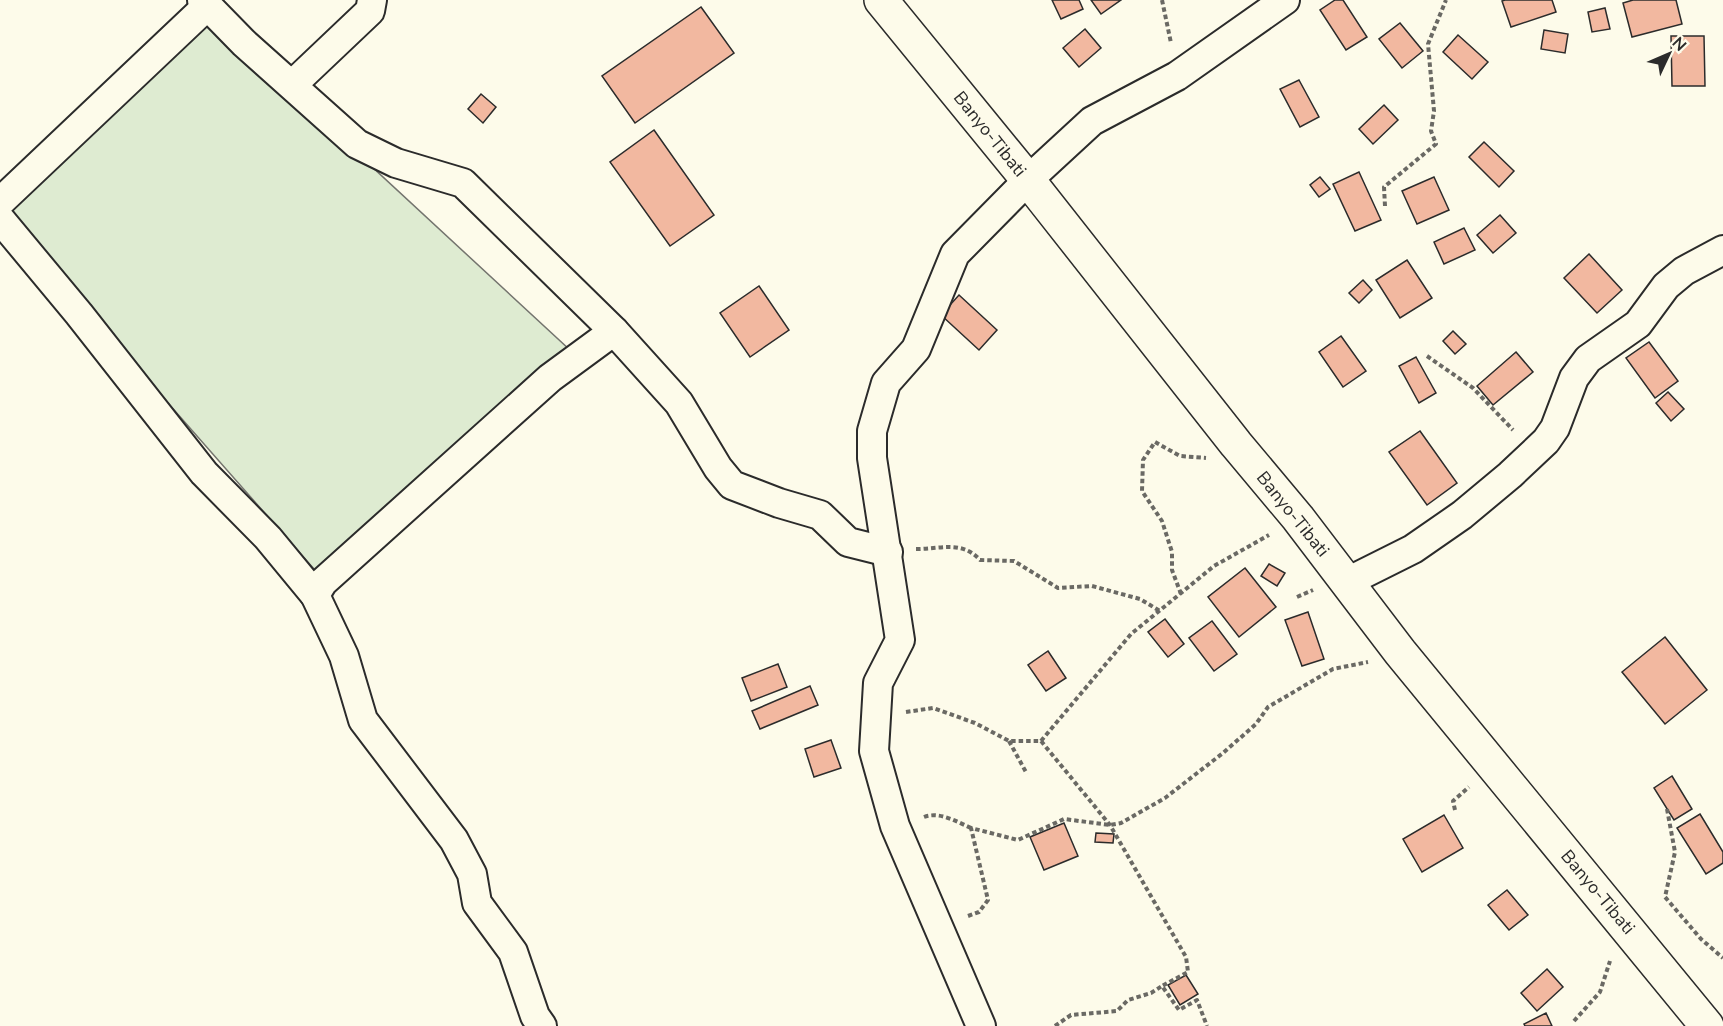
<svg xmlns="http://www.w3.org/2000/svg" width="1723" height="1026" font-family="'Nunito Sans',sans-serif">
<style>
.green{fill:#deebd1;stroke:#74746e;stroke-width:1.5}
.building{fill:#f2b8a0;stroke:#2b2b2b;stroke-width:1.5}
.lines{fill:none;stroke-linecap:round;stroke-linejoin:round}
.street-casing{stroke:#2b2b2b;stroke-width:32}
.highway-casing{stroke:#2b2b2b;stroke-width:36}
.path{stroke:#6a6964;stroke-width:4;stroke-dasharray:4.5 3;stroke-linecap:butt}
.street{stroke:#fdfbea;stroke-width:28}
.highway{stroke:#fdfbea;stroke-width:33}
.labels{text-anchor:middle;stroke-width:4.5;stroke-linejoin:round;paint-order:stroke}
.street-label{font-size:18px;fill:#2b2b2b;stroke:#fdfbea}
</style>
<rect width="100%" height="100%" fill="#fdfbea"/>
<path class="green" d="M 209,16 L 571,351 L 321,577 L 0,212 Z"/>
<g class="building">
<path d="M 1052,0 L 1079,0 L 1083,9 L 1061,19 Z"/>
<path d="M 1091,0 L 1121,0 L 1101,14 Z"/>
<path d="M 1335,0 L 1343,0 L 1367,37 L 1346,50 L 1320,10 Z"/>
<path d="M 1505,0 L 1552,0 L 1556,12 L 1511,27 L 1502,1 Z"/>
<path d="M 1633,0 L 1676,0 L 1682,24 L 1632,37 L 1623,3 Z"/>
<path d="M 701,7 L 734,53 L 635,123 L 602,76 Z"/>
<path d="M 1605,8 L 1610,29 L 1592,32 L 1588,12 Z"/>
<path d="M 1400,23 L 1423,51 L 1402,68 L 1379,39 Z"/>
<path d="M 1085,29 L 1101,48 L 1079,67 L 1063,48 Z"/>
<path d="M 1544,30 L 1568,34 L 1565,53 L 1541,49 Z"/>
<path d="M 1458,35 L 1488,62 L 1472,79 L 1443,52 Z"/>
<path d="M 1671,36 L 1704,36 L 1705,86 L 1672,86 Z"/>
<path d="M 1299,80 L 1319,117 L 1300,127 L 1280,89 Z"/>
<path d="M 481,94 L 496,107 L 483,123 L 468,109 Z"/>
<path d="M 1384,105 L 1398,120 L 1373,144 L 1359,129 Z"/>
<path d="M 654,130 L 714,215 L 670,246 L 610,162 Z"/>
<path d="M 1484,142 L 1514,171 L 1499,187 L 1469,157 Z"/>
<path d="M 1359,172 L 1381,220 L 1355,231 L 1333,184 Z"/>
<path d="M 1320,177 L 1330,189 L 1319,197 L 1310,185 Z"/>
<path d="M 1434,177 L 1449,210 L 1417,224 L 1402,191 Z"/>
<path d="M 1500,215 L 1516,233 L 1493,253 L 1477,235 Z"/>
<path d="M 1464,228 L 1475,250 L 1444,264 L 1434,242 Z"/>
<path d="M 1589,254 L 1622,290 L 1597,313 L 1564,278 Z"/>
<path d="M 1407,260 L 1432,298 L 1400,318 L 1376,280 Z"/>
<path d="M 1363,280 L 1372,290 L 1359,303 L 1349,293 Z"/>
<path d="M 759,286 L 789,330 L 750,357 L 720,313 Z"/>
<path d="M 959,295 L 997,330 L 979,350 L 941,315 Z"/>
<path d="M 1453,331 L 1466,344 L 1455,354 L 1443,341 Z"/>
<path d="M 1341,336 L 1366,371 L 1343,387 L 1319,352 Z"/>
<path d="M 1649,342 L 1678,381 L 1655,398 L 1626,358 Z"/>
<path d="M 1516,352 L 1533,372 L 1493,405 L 1477,386 Z"/>
<path d="M 1416,357 L 1436,393 L 1419,403 L 1399,366 Z"/>
<path d="M 1668,392 L 1684,409 L 1671,421 L 1656,403 Z"/>
<path d="M 1420,431 L 1457,483 L 1427,505 L 1389,452 Z"/>
<path d="M 1269,564 L 1285,573 L 1277,586 L 1261,576 Z"/>
<path d="M 1245,568 L 1276,607 L 1239,637 L 1208,597 Z"/>
<path d="M 1308,612 L 1324,659 L 1302,666 L 1285,620 Z"/>
<path d="M 1165,619 L 1184,644 L 1168,657 L 1148,632 Z"/>
<path d="M 1212,621 L 1237,654 L 1214,671 L 1189,638 Z"/>
<path d="M 1665,637 L 1707,690 L 1665,724 L 1622,672 Z"/>
<path d="M 1048,651 L 1066,678 L 1046,691 L 1028,665 Z"/>
<path d="M 778,664 L 787,687 L 751,701 L 742,678 Z"/>
<path d="M 810,686 L 818,705 L 760,729 L 752,711 Z"/>
<path d="M 831,740 L 841,768 L 814,777 L 805,749 Z"/>
<path d="M 1672,776 L 1692,809 L 1674,820 L 1654,788 Z"/>
<path d="M 1700,814 L 1723,852 L 1723,863 L 1706,874 L 1677,828 Z"/>
<path d="M 1444,815 L 1463,848 L 1422,872 L 1403,839 Z"/>
<path d="M 1064,823 L 1078,856 L 1044,870 L 1030,837 Z"/>
<path d="M 1096,833 L 1114,834 L 1113,843 L 1095,842 Z"/>
<path d="M 1507,890 L 1528,915 L 1509,930 L 1488,905 Z"/>
<path d="M 1547,969 L 1563,987 L 1537,1011 L 1521,993 Z"/>
<path d="M 1186,975 L 1198,994 L 1180,1005 L 1168,985 Z"/>
<path d="M 1546,1013 L 1552,1026 L 1525,1026 L 1524,1024 Z"/>
</g>
<g class="lines">
<defs>
<g id="street">
<path d="M 202,0 L 244,43 L 357,144 L 396,163 L 463,183 L 614,331 L 679,403 L 718,468 L 732,485 L 779,503 L 820,515 L 848,542 L 888,552"/>
<path d="M 292,85 L 370,11 L 372,0"/>
<path d="M 0,202 L 207,6"/>
<path d="M 0,219 L 79,314 L 204,473 L 268,538 L 315,595 L 344,656 L 363,720 L 454,840 L 472,874 L 477,903 L 513,952 L 535,1016 L 542,1026"/>
<path d="M 1347,582 L 1413,549 L 1462,515 L 1510,475 L 1546,441 L 1555,428 L 1574,378 L 1588,359 L 1638,324 L 1666,286 L 1684,271 L 1723,250"/>
<path d="M 315,595 L 323,582 L 550,378 L 614,331"/>
<path d="M 981,1026 L 895,826 L 874,751 L 878,683 L 900,640 L 872,458 L 872,431 L 886,383 L 916,349 L 955,254 L 1028,180 L 1092,121 L 1177,76 L 1285,0"/>
</g>
<path id="highway" d="M 881,0 L 1028,180 L 1236,444 L 1298,518 L 1400,652 L 1707,1026"/>
</defs>
<use href="#street" class="street-casing"/>
<use href="#highway" class="highway-casing"/>
<g class="path">
<path d="M 1162,0 L 1171,43"/>
<path d="M 1385,206 L 1384,187 L 1436,144 L 1431,131 L 1434,111 L 1428,44 L 1446,0"/>
<path d="M 1427,356 L 1473,388 L 1513,430"/>
<path d="M 916,549 C 940,549 962,540 980,560 L 1014,561 L 1058,588 L 1092,586 L 1140,599 L 1160,611"/>
<path d="M 1181,594 L 1172,570 L 1172,552 L 1162,521 L 1142,491 L 1143,460 L 1155,442 L 1180,456 L 1206,458"/>
<path d="M 1297,597 L 1313,590"/>
<path d="M 906,712 L 933,708 L 975,723 L 1009,741 L 1041,741 L 1110,825 L 1186,957 L 1188,972 L 1162,986 L 1179,1010 L 1197,1000 L 1207,1026"/>
<path d="M 1009,741 L 1027,774"/>
<path d="M 1041,741 L 1131,634 L 1214,566 L 1269,535"/>
<path d="M 1667,809 L 1675,852 L 1665,897 L 1701,939 L 1723,958"/>
<path d="M 1455,810 L 1453,801 L 1469,787"/>
<path d="M 924,817 C 940,811 957,822 971,828"/>
<path d="M 968,916 L 979,912 L 988,900 L 971,828 L 1018,840 L 1064,819 L 1110,825 L 1121,823 L 1165,798 L 1223,753 L 1256,724 L 1268,707 L 1333,669 L 1368,662"/>
<path d="M 1574,1021 L 1600,992 L 1610,961"/>
<path d="M 1055,1026 L 1071,1015 L 1117,1011 L 1128,1000 L 1151,993 L 1162,986"/>
</g>
<use href="#street" class="street"/>
<use href="#highway" class="highway"/>
</g>
<g class="labels">
<g class="street-label">
<text transform="translate(990 134) rotate(51)" y="6">Banyo-Tibati</text>
<text transform="translate(1293 514) rotate(51)" y="6">Banyo-Tibati</text>
<text transform="translate(1598 892) rotate(50)" y="6">Banyo-Tibati</text>
</g>
</g>
<g transform="translate(1669 54) rotate(46)" stroke="#fdfbea" stroke-width="4.5" paint-order="stroke">
<path d="M0-4.5L10 22L0 15L-10 22Z" fill="#2b2b2b"/>
<text y="-9" font-size="16" font-weight="bold" text-anchor="middle" fill="#2b2b2b">N</text>
</g>
</svg>
